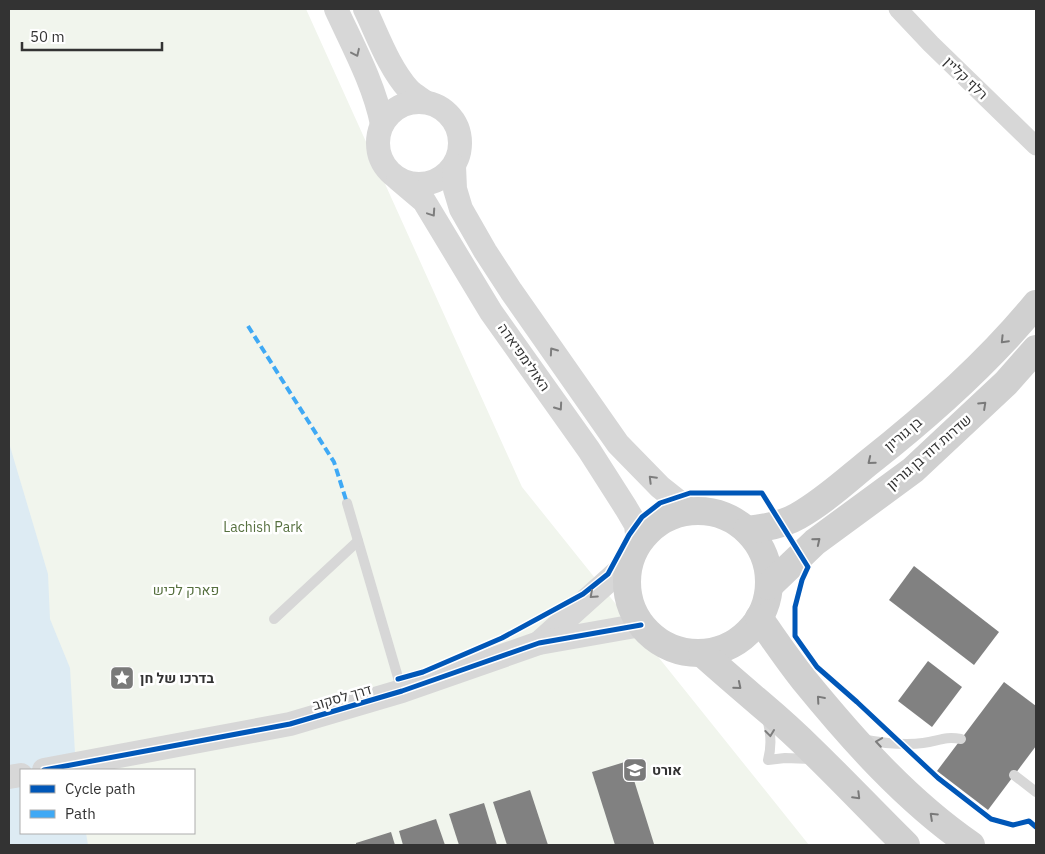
<svg xmlns="http://www.w3.org/2000/svg" width="1045" height="854" font-family="'IBM Plex Sans',Heebo,sans-serif">
<style>
.green{fill:#f1f5ed;fill-rule:evenodd}
.water{fill:#ddebf3}
.building{fill:#818181}
.lines{fill:none;stroke-linecap:round;stroke-linejoin:round}
.service{stroke:#d7d7d7;stroke-width:10}
.minor{stroke:#d7d7d7;stroke-width:19}
.tertiary{stroke:#d7d7d7;stroke-width:24}
.secondary{stroke:#d0d0d0;stroke-width:28}
.quiet{stroke:#3fa9f5;stroke-width:4;stroke-dasharray:8 4;stroke-linecap:butt}
.cycleway-casing{stroke:#fff;stroke-width:8}
.cycleway{stroke:#0057b8;stroke-width:5}
.oneway{stroke:#7d7d7d}
.oneway2{stroke:#7a7a7a}
.labels{text-anchor:middle;stroke-width:5;stroke-linejoin:round;paint-order:stroke}
.street-label{font-size:14px;fill:#333;stroke:#fff}
.park-label{font-size:14px;fill:#56703f;stroke:#fff}
.poi-label{font-size:14px;font-weight:bold;fill:#333;stroke:#fff;text-anchor:start}
</style>
<rect width="100%" height="100%" fill="#fff"/>
<path class="green" d="M 9,9 L 306,9 L 522,487 L 809,845 L 9,845 ZM 21,770 L 194,770 L 194,833 L 21,833 Z"/>
<path class="water" d="M 9,443 L 48,574 L 50,619 L 70,668 L 76,770 L 21,770 L 21,833 L 86,833 L 88,845 L 9,845 Z"/>
<g class="building">
<path d="M 914,566 L 999,632 L 974,665 L 889,600 Z"/>
<path d="M 928,661 L 962,687 L 932,727 L 898,701 Z"/>
<path d="M 1004,682 L 1036,706 L 1036,746 L 988,810 L 937,771 Z"/>
<path d="M 628,761 L 654,844 L 649,845 L 615,845 L 592,772 Z"/>
<path d="M 530,790 L 548,845 L 507,845 L 493,802 Z"/>
<path d="M 484,803 L 497,845 L 459,845 L 449,814 Z"/>
<path d="M 436,819 L 445,845 L 403,845 L 399,831 Z"/>
<path d="M 391,832 L 395,845 L 356,845 L 356,843 Z"/>
</g>
<g class="lines">
<g class="service">
<path d="M 347,503 L 402,691"/>
<path d="M 274,619 L 358,541"/>
<path d="M 767,719 C 771,733 772,746 768,760 L 785,758 L 811,759"/>
<path d="M 861,739 C 882,743 903,746 923,743 C 939,741 944,736 961,739"/>
<path d="M 1014,775 L 1036,792"/>
</g>
<path class="minor" d="M 898,9 L 931,44 L 1036,146"/>
<g class="tertiary">
<path d="M 336,9 C 353,46 374,84 382,124"/>
<path d="M 365,9 C 378,36 389,68 409,90 C 414,95 420,98 425,102"/>
<circle cx="419" cy="143" r="41"/>
<path d="M 454,166 L 455,189 L 461,209 L 485,251 L 511,291 L 618,444 L 660,487 L 689,510"/>
<path d="M 398,179 L 424,201 L 491,312 L 589,450 L 626,508 L 636,525 L 638,543"/>
<path d="M 539,643 L 629,562"/>
<path d="M 44,770 L 290,724 L 402,691 L 539,643 L 641,625"/>
<path d="M 9,777 L 21,775"/>
</g>
<g class="secondary">
<circle cx="698" cy="582" r="71"/>
<path d="M 747,530 C 765,528 783,525 798,516 C 823,502 846,481 868,463 C 929,415 987,364 1036,304"/>
<path d="M 769,586 L 815,542 L 913,470 L 1006,383 L 1036,349"/>
<path d="M 759,618 C 774,639 788,660 804,680 C 853,740 907,801 971,845"/>
<path d="M 702,653 C 722,671 742,688 763,706 C 814,749 859,799 906,845"/>
</g>
<path class="quiet" d="M 248,326 L 334,462 L 347,503"/>
<defs>
<g id="cycleway">
<path d="M 398,679 L 423,672 L 502,638 L 583,594 L 608,574 L 629,535 L 642,517 L 660,503 L 690,493 L 762,493 L 808,567 L 802,580 L 795,607 L 795,636 L 817,667 L 857,702 L 938,778 L 991,819 L 1013,825 L 1029,821 L 1036,827"/>
<path d="M 44,770 L 290,724 L 402,691 L 539,643 L 641,625"/>
</g>
</defs>
<use href="#cycleway" class="cycleway-casing"/>
<use href="#cycleway" class="cycleway"/>
</g>
<defs><path id="oneway-chevron" d="M-2-3.5L2.5 0L-2 3.5" fill="none" stroke-width="1.6" stroke-linecap="round" stroke-linejoin="round" transform="scale(1.25)"/></defs>
<g class="oneway">
<use href="#oneway-chevron" transform="translate(356 53) rotate(65)"/>
<use href="#oneway-chevron" transform="translate(432 213) rotate(56)"/>
<use href="#oneway-chevron" transform="translate(553 351) rotate(-125)"/>
<use href="#oneway-chevron" transform="translate(559 407) rotate(55)"/>
<use href="#oneway-chevron" transform="translate(652 479) rotate(-135)"/>
<use href="#oneway-chevron" transform="translate(593 595) rotate(138)"/>
<use href="#oneway-chevron" transform="translate(770 733) rotate(83)"/>
<use href="#oneway-chevron" transform="translate(879 742) rotate(-171)"/>
</g>
<g class="oneway2">
<use href="#oneway-chevron" transform="translate(1004 340) rotate(134)"/>
<use href="#oneway-chevron" transform="translate(983 405) rotate(-43)"/>
<use href="#oneway-chevron" transform="translate(871 461) rotate(141)"/>
<use href="#oneway-chevron" transform="translate(817 541) rotate(-39)"/>
<use href="#oneway-chevron" transform="translate(738 686) rotate(40)"/>
<use href="#oneway-chevron" transform="translate(820 699) rotate(-131)"/>
<use href="#oneway-chevron" transform="translate(857 796) rotate(45)"/>
<use href="#oneway-chevron" transform="translate(933 816) rotate(-137)"/>
</g>
<defs>
<symbol id="sight-square" viewBox="-11 -11 22 22"><rect x="-9" y="-9" width="18" height="18" rx="4" fill="#7a7a7a" stroke="#fff"/><path d="M0-6L1.8-2.2L6-1.7L2.9 1.2L3.7 5.4L0 3.3L-3.7 5.4L-2.9 1.2L-6-1.7L-1.8-2.2Z" fill="#fff"/></symbol>
<symbol id="school-square" viewBox="-11 -11 22 22"><rect x="-9" y="-9" width="18" height="18" rx="4" fill="#7a7a7a" stroke="#fff"/><path d="M0-5L7-2L0 1L-7-2ZM-4 1L0 2.5L4 1V4Q0 6-4 4Z" fill="#fff"/></symbol>
</defs>
<g fill-rule="evenodd">
<use href="#sight-square" x="108" y="664" width="28" height="28"/>
<use href="#school-square" x="621" y="756" width="28" height="28"/>
</g>
<g class="labels">
<g class="street-label">
<text transform="translate(966 78) rotate(44)" y="5">רלף קליין</text>
<text transform="translate(524 357) rotate(55)" y="5">האולימפיאדה</text>
<text transform="translate(903 434) rotate(-40)" y="5">בן גוריון</text>
<text transform="translate(929 452) rotate(-41)" y="5">שדרות דוד בן גוריון</text>
<text transform="translate(342 697) rotate(-16)" y="5">דרך לסקוב</text>
</g>
<g class="park-label">
<text x="263" y="532">Lachish Park</text>
<text x="186" y="595">פארק לכיש</text>
</g>
<g class="poi-label">
<text x="140" y="683">בדרכו של חן</text>
<text x="652" y="775">אורט</text>
</g>
</g>
<rect width="1045" height="854" fill="none" stroke="#333333" stroke-width="20"/>
<rect x="20" y="769" width="175" height="65" fill="#ffffff" stroke="#adadad"/>
<rect x="30" y="785" width="25" height="8" fill="#0057b8" stroke="#adadad"/>
<text x="65" y="794" font-size="15" fill="#333333">Cycle path</text>
<rect x="30" y="810" width="25" height="8" fill="#3fa9f5" stroke="#adadad"/>
<text x="65" y="819" font-size="15" fill="#333333">Path</text>
<path d="M22 42v8h140v-8" fill="none" stroke="#333333" stroke-width="2.5"/>
<text x="30" y="42" font-size="15" fill="#333333" stroke="#ffffff" stroke-width="4" paint-order="stroke">50 m</text>
</svg>
